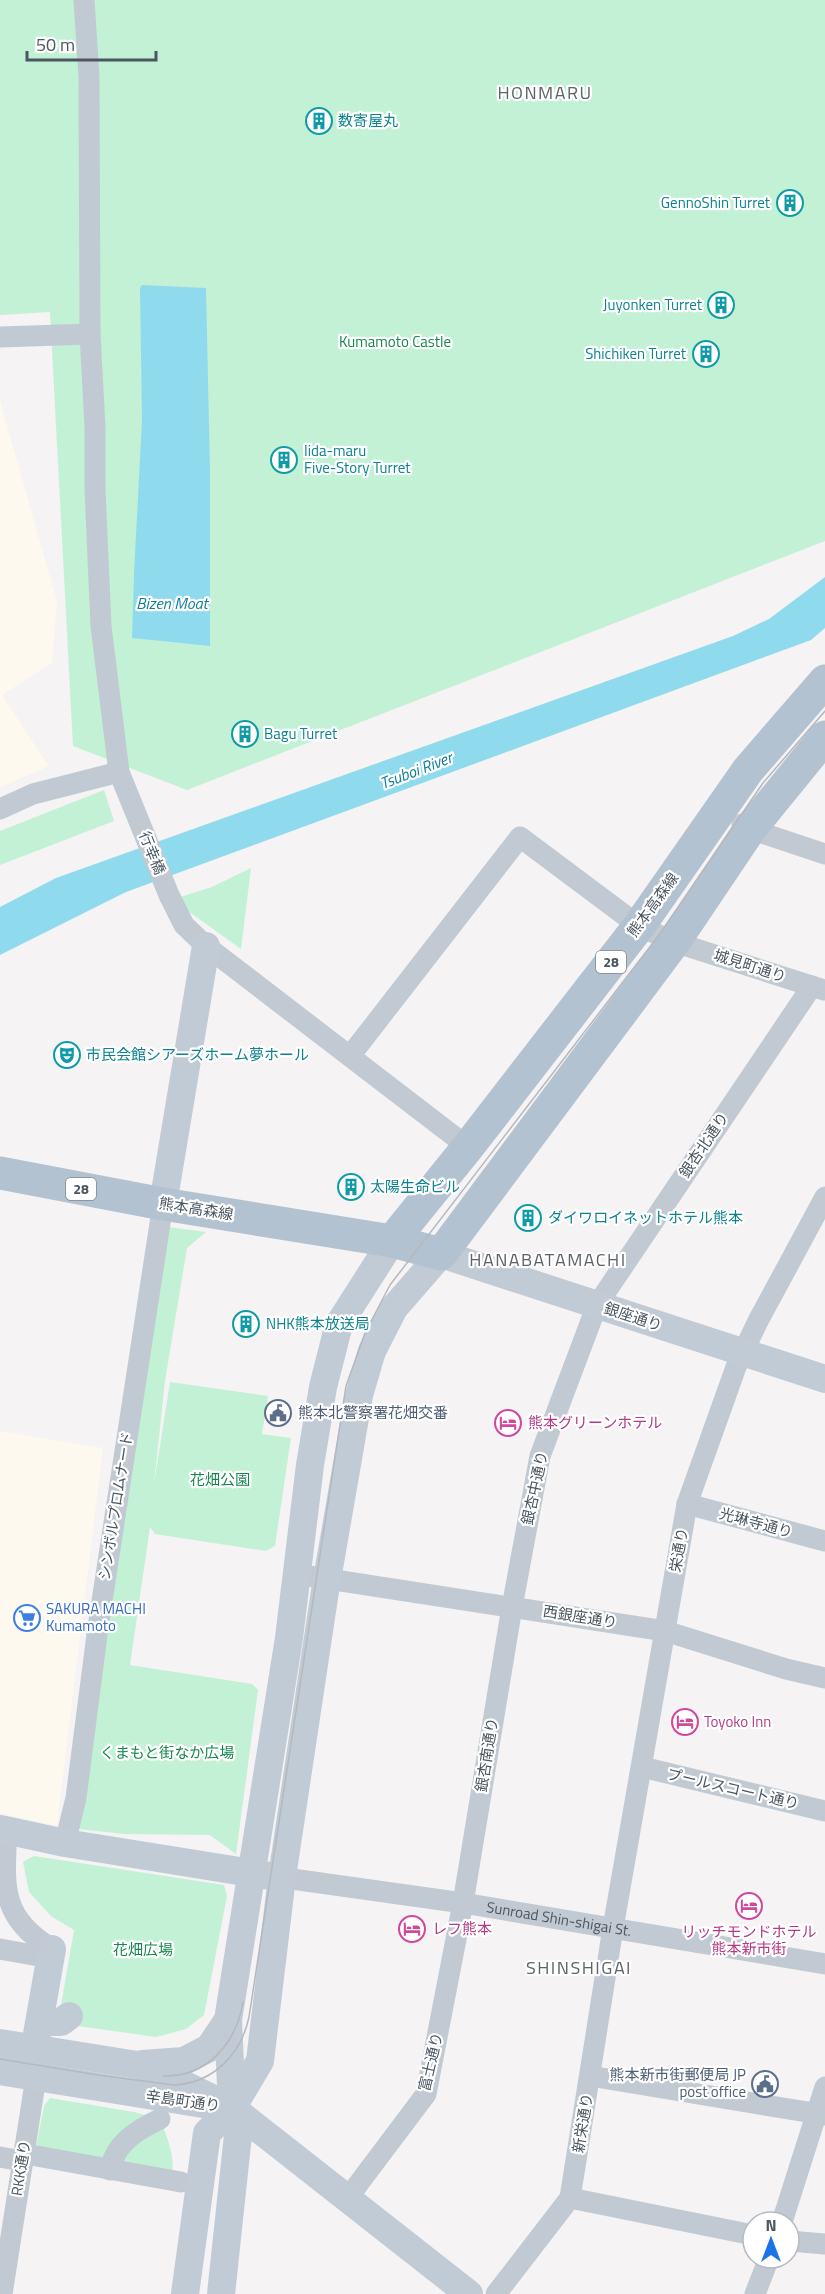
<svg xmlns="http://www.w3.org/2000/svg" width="825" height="2294" font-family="'Titillium Web','Noto Sans JP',sans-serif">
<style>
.commercial{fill:#fdf9ef}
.green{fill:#c3f1d5}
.water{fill:#90daee}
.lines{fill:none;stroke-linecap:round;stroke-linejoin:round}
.street{stroke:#c1cad2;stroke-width:21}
.secondary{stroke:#c1cbd6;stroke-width:28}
.primary{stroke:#b3c2d1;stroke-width:33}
.tram{stroke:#b5b8bd;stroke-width:1.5}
.labels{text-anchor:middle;stroke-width:4.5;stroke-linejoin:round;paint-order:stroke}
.shield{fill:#fff;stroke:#808990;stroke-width:1.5}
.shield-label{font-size:14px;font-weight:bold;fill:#4a5661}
.culture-label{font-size:15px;fill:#0d838f;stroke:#fff;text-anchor:start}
.park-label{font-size:15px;fill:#17864f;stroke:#fff}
.street-label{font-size:15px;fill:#4a5661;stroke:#fff}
.service-label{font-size:15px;fill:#4e5e75;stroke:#fff;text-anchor:start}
.hotel-label{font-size:15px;fill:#b23c85;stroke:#fff;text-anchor:start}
.shop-label{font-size:15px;fill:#366cbe;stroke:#fff;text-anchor:start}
.water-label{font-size:16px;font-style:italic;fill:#0c7c9b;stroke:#fff}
.quarter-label{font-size:18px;letter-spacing:1.5px;fill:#5f6368;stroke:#fff}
</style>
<rect width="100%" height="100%" fill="#f5f3f3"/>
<g class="commercial">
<path d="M 0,400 L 57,602 L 52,663 L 2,695 L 49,766 L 0,787 Z"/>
<path d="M 0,1431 L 103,1448 L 57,1826 L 0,1813 Z"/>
</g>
<g class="green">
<path d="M 0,0 L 825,0 L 825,541 L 187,790 L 73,746 L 50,312 L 0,315 Z"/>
<path d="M 104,790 L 114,821 L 0,865 L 0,831 Z"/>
<path d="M 251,868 L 241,949 L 188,911 L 180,897 L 212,887 Z"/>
<path d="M 160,1226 L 206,1232 L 187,1248 L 165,1381 L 154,1484 L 170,1382 L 268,1396 L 262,1434 L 291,1438 L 275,1546 L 266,1551 L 155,1534 L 150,1527 L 130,1665 L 252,1684 L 258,1690 L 236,1854 L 210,1835 L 124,1834 L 78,1829 Z"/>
<path d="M 34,1856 L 224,1885 L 227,1896 L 204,2015 L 186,2029 L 156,2037 L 64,2024 L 59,2017 L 74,1930 L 51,1916 L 29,1892 L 23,1862 Z"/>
<path d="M 50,2098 L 134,2112 L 160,2119 C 167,2137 175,2155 172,2174 L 35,2152 L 44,2106 Z"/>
</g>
<g class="water">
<path d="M 142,285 L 206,288 L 210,471 L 210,646 L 132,638 L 134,574 L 142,420 L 140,288 Z"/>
<path d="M 825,577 L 825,628 L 811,640 L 126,892 L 0,955 L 0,907 L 56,878 L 733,636 L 769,619 Z"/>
</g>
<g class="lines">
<g class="street">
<path d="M 84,0 L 89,77 L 90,334 L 95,427 L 95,490 L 101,626 L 119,772 L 169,895 L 184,925 L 206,946 L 468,1147"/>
<path d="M 0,337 L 90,334"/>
<path d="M 0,809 L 33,794 L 119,772"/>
<path d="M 742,824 L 750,829 L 825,854"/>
<path d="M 350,1056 L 520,837 L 639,926 L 674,942 L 824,990"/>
<path d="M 687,1504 L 825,1541"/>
<path d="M 296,1574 L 665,1631 L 786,1669 L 825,1678"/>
<path d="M 642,1767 L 825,1811"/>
<path d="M 7,1830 C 4,1888 0,1916 52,1949"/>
<path d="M 65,1843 L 76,1798 L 98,1627 L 163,1204"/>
<path id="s1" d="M 292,1879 L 463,1903 L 825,1964"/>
<path d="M 0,1949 L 50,1958"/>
<path d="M 590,2076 L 825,2115"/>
<path d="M 31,2155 L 181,2182"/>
<path d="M 0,2157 L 22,2161"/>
<path d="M 110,2170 C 115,2143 137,2130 160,2119"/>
<path d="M 570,2198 L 753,2235"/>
<path d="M 347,2199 L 426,2094 L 463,1903 L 512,1607 L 540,1456 L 597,1305 L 812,986"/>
<path d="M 782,2222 L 825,2087"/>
<path d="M 789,2241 L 825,2244"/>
<path d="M 2,2294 L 36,2077"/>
<path d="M 496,2294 L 570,2198 L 613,1928 L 687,1504 L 736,1367 L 758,1321 L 825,1197"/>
<path d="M 755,2294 L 769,2258"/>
</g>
<g class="secondary">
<path d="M 163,1204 L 206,946"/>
<path d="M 0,1829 L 65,1843 L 270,1876"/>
<path d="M 40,2022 L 61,2022 L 69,2016"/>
<path d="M 0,2043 L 137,2065 L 183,2084 L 232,2108 L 469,2294"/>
<path d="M 142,2064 L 184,2061 L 209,2048 L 228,2020"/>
<path d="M 34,2066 L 33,2057 L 52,1949"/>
<path d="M 0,2071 L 203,2104"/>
<path d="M 185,2294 L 207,2133 L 232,2108 L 260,2061 L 282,1877 L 325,1591 L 359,1395 L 372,1351 L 394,1308 L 441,1254 L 825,1379"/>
<path d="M 221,2294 L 238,2135 L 232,2108 L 228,2020 L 289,1638 L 310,1465 L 323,1387 L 339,1324 L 392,1241"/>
</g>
<g class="primary">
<path d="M 0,1173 L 163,1204 L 392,1241 L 441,1254 L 674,942 L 750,829 L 825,737"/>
<path d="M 392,1241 L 468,1147 L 639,926 L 748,770 L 825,681"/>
</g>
<g class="tram">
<path d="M 0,2059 L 98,2075 L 174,2085 C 214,2083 241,2054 249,2017 L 346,1386 L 365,1333 L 390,1285 L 659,935 L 763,783 L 825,711"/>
<path d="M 163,2076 C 207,2077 236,2044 243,2002"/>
</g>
</g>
<defs>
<symbol id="building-ring" viewBox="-11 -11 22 22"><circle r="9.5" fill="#fff" stroke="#0f9aa8" stroke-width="1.5"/><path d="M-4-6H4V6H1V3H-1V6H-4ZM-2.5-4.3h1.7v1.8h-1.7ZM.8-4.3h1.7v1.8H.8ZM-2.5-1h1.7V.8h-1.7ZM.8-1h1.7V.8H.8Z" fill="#0f9aa8"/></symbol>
<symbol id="theatre-ring" viewBox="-11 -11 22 22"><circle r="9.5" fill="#fff" stroke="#0f9aa8" stroke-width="1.5"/><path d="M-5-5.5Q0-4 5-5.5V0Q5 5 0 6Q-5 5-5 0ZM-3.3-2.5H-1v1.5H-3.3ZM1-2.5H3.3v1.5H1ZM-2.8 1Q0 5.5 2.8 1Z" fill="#0f9aa8"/></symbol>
<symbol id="civic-ring" viewBox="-11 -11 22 22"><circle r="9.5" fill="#fff" stroke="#5c6f8a" stroke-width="1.5"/><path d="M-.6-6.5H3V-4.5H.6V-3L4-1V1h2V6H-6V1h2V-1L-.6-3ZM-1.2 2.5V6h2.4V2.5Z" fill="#5c6f8a"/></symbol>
<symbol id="hotel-ring" viewBox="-11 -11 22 22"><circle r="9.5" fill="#fff" stroke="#d1479c" stroke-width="1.5"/><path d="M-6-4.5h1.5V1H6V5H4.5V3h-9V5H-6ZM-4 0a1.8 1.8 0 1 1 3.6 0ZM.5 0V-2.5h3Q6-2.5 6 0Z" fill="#d1479c"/></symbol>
<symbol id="supermarket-ring" viewBox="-11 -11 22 22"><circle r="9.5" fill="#fff" stroke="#3f7fe0" stroke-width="1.5"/><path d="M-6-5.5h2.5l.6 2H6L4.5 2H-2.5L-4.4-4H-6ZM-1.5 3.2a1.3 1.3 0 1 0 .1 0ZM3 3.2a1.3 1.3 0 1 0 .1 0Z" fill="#3f7fe0"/></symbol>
</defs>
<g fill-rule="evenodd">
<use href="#building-ring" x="304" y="106" width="30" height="30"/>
<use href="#building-ring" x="775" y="188" width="30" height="30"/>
<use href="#building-ring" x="706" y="290" width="30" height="30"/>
<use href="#building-ring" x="691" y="339" width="30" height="30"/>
<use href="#building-ring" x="269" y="445" width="30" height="30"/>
<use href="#building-ring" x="230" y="719" width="30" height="30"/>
<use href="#theatre-ring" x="52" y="1040" width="30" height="30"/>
<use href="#building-ring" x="336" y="1172" width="30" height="30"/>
<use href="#building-ring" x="513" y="1203" width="30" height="30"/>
<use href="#building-ring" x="231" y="1309" width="30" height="30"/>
<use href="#civic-ring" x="263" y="1398" width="30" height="30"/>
<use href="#hotel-ring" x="493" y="1408" width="30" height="30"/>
<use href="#supermarket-ring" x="12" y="1603" width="30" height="30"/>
<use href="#hotel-ring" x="670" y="1707" width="30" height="30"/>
<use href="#hotel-ring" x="734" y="1891" width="30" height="30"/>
<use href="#hotel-ring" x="397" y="1914" width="30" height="30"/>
<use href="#civic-ring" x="750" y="2069" width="30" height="30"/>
</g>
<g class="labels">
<g class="shield">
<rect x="596" y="951" width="30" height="22" rx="4.5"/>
<rect x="66" y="1178" width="30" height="22" rx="4.5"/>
</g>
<g class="shield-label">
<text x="611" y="967">28</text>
<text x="81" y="1194">28</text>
</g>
<g class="culture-label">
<text x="338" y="126">数寄屋丸</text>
<text x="770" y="208" text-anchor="end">GennoShin Turret</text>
<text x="702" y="310" text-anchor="end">Juyonken Turret</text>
<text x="686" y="359" text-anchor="end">Shichiken Turret</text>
<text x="304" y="456">Iida-maru<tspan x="304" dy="17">Five-Story Turret</tspan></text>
<text x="264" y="739">Bagu Turret</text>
<text x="86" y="1060">市民会館シアーズホーム夢ホール</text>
<text x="370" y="1192">太陽生命ビル</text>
<text x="548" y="1223">ダイワロイネットホテル熊本</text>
<text x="266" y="1329">NHK熊本放送局</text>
</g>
<g class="park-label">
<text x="395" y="347">Kumamoto Castle</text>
<text x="220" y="1485">花畑公園</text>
<text x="167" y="1758">くまもと街なか広場</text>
<text x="143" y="1955">花畑広場</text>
</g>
<g class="street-label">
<text transform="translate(152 853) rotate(68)" y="5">行幸橋</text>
<text transform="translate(653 905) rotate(-54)" y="5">熊本高森線</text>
<text transform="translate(750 966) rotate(18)" y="5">城見町通り</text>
<text transform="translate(704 1145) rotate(-56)" y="5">銀杏北通り</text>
<text transform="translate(196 1209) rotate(9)" y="5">熊本高森線</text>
<text transform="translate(633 1317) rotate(18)" y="5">銀座通り</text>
<text transform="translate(535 1488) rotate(-78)" y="5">銀杏中通り</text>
<text transform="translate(116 1506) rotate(-81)" y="5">シンボルプロムナード</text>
<text transform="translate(756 1523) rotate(15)" y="5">光琳寺通り</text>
<text transform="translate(679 1550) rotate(-80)" y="5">栄通り</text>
<text transform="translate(580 1617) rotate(9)" y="5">西銀座通り</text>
<text transform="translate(487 1755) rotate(-81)" y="5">銀杏南通り</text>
<text transform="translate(733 1789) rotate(13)" y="5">プールスコート通り</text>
<text dy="5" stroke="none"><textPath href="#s1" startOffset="270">Sunroad Shin-shigai St.</textPath></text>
<text transform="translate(431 2062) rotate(-77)" y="5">富士通り</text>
<text transform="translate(183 2101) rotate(8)" y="5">辛島町通り</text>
<text transform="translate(583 2123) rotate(-81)" y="5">新栄通り</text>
<text transform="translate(21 2168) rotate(-81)" y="5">RKK通り</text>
</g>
<g class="service-label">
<text x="298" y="1418">熊本北警察署花畑交番</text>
<text x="746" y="2080" text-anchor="end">熊本新市街郵便局 JP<tspan x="746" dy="17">post office</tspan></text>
</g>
<g class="hotel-label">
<text x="528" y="1428">熊本グリーンホテル</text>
<text x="704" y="1727">Toyoko Inn</text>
<text x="432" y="1934">レフ熊本</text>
<text x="749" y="1937" text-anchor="middle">リッチモンドホテル<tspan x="749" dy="17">熊本新市街</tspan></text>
</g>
<g class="shop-label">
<text x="46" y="1614">SAKURA MACHI<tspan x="46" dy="17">Kumamoto</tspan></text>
</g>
<g class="water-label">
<text x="172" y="609">Bizen Moat</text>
<text transform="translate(416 770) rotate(-21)" y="6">Tsuboi River</text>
</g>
<g class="quarter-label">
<text x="545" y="99">HONMARU</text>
<text x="548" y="1266">HANABATAMACHI</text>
<text x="579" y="1974">SHINSHIGAI</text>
</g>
</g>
<g transform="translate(771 2240)"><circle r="28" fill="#ffffff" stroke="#b7bbc0" stroke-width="1.5"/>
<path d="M0-4.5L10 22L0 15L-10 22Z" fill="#1a73e8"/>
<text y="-9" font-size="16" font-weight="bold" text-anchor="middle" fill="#4a5661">N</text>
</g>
<path d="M27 51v9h129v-9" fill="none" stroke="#4a5661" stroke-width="3"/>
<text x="36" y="51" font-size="18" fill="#4a5661" stroke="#ffffff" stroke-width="4.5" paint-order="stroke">50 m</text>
</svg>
